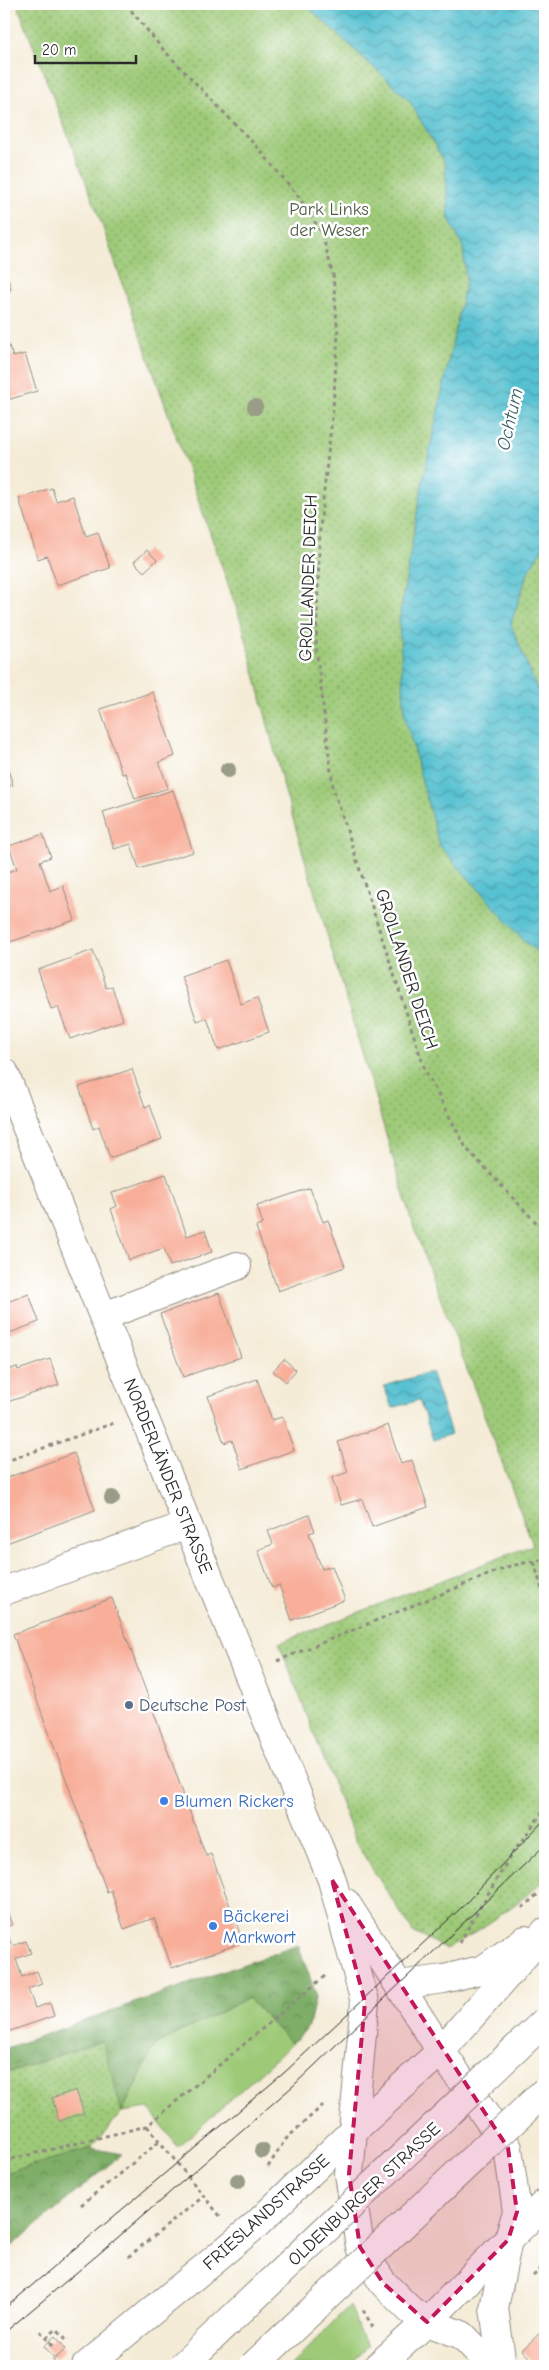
<svg xmlns="http://www.w3.org/2000/svg" width="549" height="2370" font-family="'Comic Neue',sans-serif">
<style>
.grass{fill:#9eca78;stroke:#647a52}
.forest{fill:url(#forest-crowns);stroke:#546c4a}
.park{fill:url(#park-dots);stroke:#647a52}
.water{fill:url(#water-waves);stroke:#40767e}
.building{fill:#f8ae99}
.lines{fill:none;stroke-linecap:round;stroke-linejoin:round}
.minor-casing{stroke:#908c82;stroke-width:30}
.highway-casing{stroke:#908c82;stroke-width:30}
.path{stroke:#908c82;stroke-width:3;stroke-dasharray:4 4;stroke-linecap:butt}
.minor{stroke:#fff;stroke-width:28}
.highway{stroke:#fff;stroke-width:28}
.tram{stroke:#2b2b2b;stroke-width:1}
.highway-bridge-casing{stroke:#908c82;stroke-width:30;stroke-linecap:butt}
.highway-bridge{stroke:#fff;stroke-width:28}
.tree{fill:#999c86}
.marked{fill:#c2185b;fill-opacity:0.2;stroke:#c2185b;stroke-width:4;stroke-dasharray:10 6;stroke-linejoin:round}
.service-dot{fill:#5c6f8a;stroke:#fff;stroke-width:2}
.shop-dot{fill:#3f7fe0;stroke:#fff;stroke-width:2}
.labels{text-anchor:middle;stroke-width:5;stroke-linejoin:round;paint-order:stroke}
.park-label{font-size:18px;fill:#4e5b42;stroke:#fff}
.street-label{font-size:18px;fill:#2b2b2b;stroke:#fff}
.service-label{font-size:18px;fill:#4e5e75;stroke:#fff;text-anchor:start}
.shop-label{font-size:18px;fill:#366cbe;stroke:#fff;text-anchor:start}
.water-label{font-size:19px;font-style:italic;fill:#3a6065;stroke:#fff}
</style>
<defs>
<pattern id="forest-crowns" width="20" height="18" patternUnits="userSpaceOnUse" patternTransform="scale(1.25)"><rect width="20" height="18" fill="#7eae68"/><path d="M2 6a3 3 0 1 1 6 0M12 15a3 3 0 1 1 6 0" fill="none" stroke="#678e56"/></pattern>
<pattern id="park-dots" width="8" height="8" patternUnits="userSpaceOnUse" patternTransform="scale(1.25)"><rect width="8" height="8" fill="#9eca78"/><path d="M2 2h.1M6 6h.1" fill="none" stroke="#81a463" stroke-width="1.8" stroke-linecap="round"/></pattern>
<pattern id="water-waves" width="16" height="10" patternUnits="userSpaceOnUse" patternTransform="scale(1.25)"><rect width="16" height="10" fill="#56c1d1"/><path d="M0 5q4-4 8 0t8 0" fill="none" stroke="#479daa"/></pattern>
</defs>
<rect width="100%" height="100%" fill="#fff"/>
<filter id="ink" filterUnits="userSpaceOnUse"><feTurbulence type="fractalNoise" baseFrequency=".02" numOctaves="2"/><feDisplacementMap in="SourceGraphic" scale="10" xChannelSelector="R" yChannelSelector="G"/><feConvolveMatrix kernelMatrix="1 2 1 2 8 2 1 2 1" color-interpolation-filters="sRGB"/></filter>
<filter id="wash" filterUnits="userSpaceOnUse"><feTurbulence type="fractalNoise" baseFrequency=".0096" numOctaves="4" result="noise"/><feDisplacementMap in="SourceGraphic" scale="20" xChannelSelector="R" yChannelSelector="G"/><feGaussianBlur stdDeviation="1.12" result="paint"/><feColorMatrix in="noise" values="0 0 0 0 0 0 0 0 0 0 0 0 0 0 0 0 0 1.4 0 .05"/><feComposite in="paint" operator="in"/></filter>
<g filter="url(#wash)">
<rect width="100%" height="100%" fill="#f5ecd8"/>
<g class="grass">
<path d="M 248,1998 L 292,2044 L 178,2147 L 148,2108 L 122,2112 L 155,2045 Z"/>
<path d="M 350,2305 L 359,2331 L 368,2347 L 348,2366 L 290,2366 Z"/>
</g>
<g class="forest">
<path d="M 298,1945 L 316,1994 L 309,2026 L 292,2044 L 248,1998 L 155,2045 L 122,2112 L 101,2041 L 4,2074 L 4,2049 Z"/>
<path d="M 91,2148 L 122,2154 L 4,2252 L 4,2173 Z"/>
</g>
<g class="park">
<path d="M 17,4 L 545,4 L 545,1879 C 516,1906 482,1929 447,1949 L 413,1932 L 357,1845 L 279,1643 L 533,1545 L 412,1223 L 283,785 L 243,627 L 97,211 Z"/>
<path d="M 102,2041 L 122,2112 L 91,2148 L 4,2173 L 4,2074 Z"/>
</g>
<g class="water">
<path d="M 305,4 L 545,4 L 545,544 L 528,572 L 511,624 L 539,694 L 545,703 L 545,957 L 527,944 L 439,845 L 405,717 L 399,621 L 421,490 L 466,280 L 463,247 L 449,219 L 445,163 L 409,100 Z"/>
<path d="M 431,1372 L 451,1434 L 433,1440 L 419,1400 L 392,1408 L 384,1386 Z"/>
</g>
<g id="blocks">
<g class="building">
<path d="M 4,268 L 11,289 L 4,292 Z"/>
<path d="M 4,332 L 13,357 L 25,354 L 37,391 L 4,401 Z"/>
<path d="M 52,488 L 56,501 L 73,496 L 86,536 L 98,532 L 110,568 L 57,585 L 47,556 L 38,559 L 19,499 Z"/>
<path d="M 147,550 L 157,560 L 144,572 L 134,562 Z"/>
<path d="M 153,692 L 175,756 L 159,762 L 168,788 L 135,799 L 126,773 L 122,774 L 100,709 Z"/>
<path d="M 4,758 L 13,785 L 4,788 Z"/>
<path d="M 173,790 L 193,852 L 139,869 L 131,844 L 114,849 L 103,812 Z"/>
<path d="M 43,834 L 51,857 L 40,861 L 50,891 L 63,886 L 75,920 L 4,944 L 4,873 L 17,869 L 9,846 Z"/>
<path d="M 93,950 L 106,988 L 112,986 L 123,1020 L 70,1039 L 58,1007 L 51,1009 L 38,970 Z"/>
<path d="M 226,960 L 241,1004 L 257,998 L 269,1032 L 218,1050 L 207,1018 L 197,1021 L 181,976 Z"/>
<path d="M 132,1069 L 145,1107 L 150,1105 L 162,1139 L 110,1158 L 99,1126 L 93,1129 L 79,1087 Z"/>
<path d="M 166,1174 L 187,1236 L 205,1230 L 212,1252 L 170,1266 L 164,1248 L 129,1260 L 111,1209 L 117,1206 L 112,1193 Z"/>
<path d="M 310,1188 L 323,1222 L 328,1220 L 345,1267 L 278,1291 L 256,1227 L 263,1224 L 257,1206 Z"/>
<path d="M 219,1293 L 241,1357 L 183,1377 L 160,1314 Z"/>
<path d="M 29,1294 L 39,1322 L 4,1335 L 4,1303 Z"/>
<path d="M 50,1359 L 59,1385 L 4,1403 L 4,1371 L 17,1367 L 18,1370 Z"/>
<path d="M 284,1359 L 296,1370 L 286,1382 L 273,1371 Z"/>
<path d="M 257,1379 L 272,1420 L 282,1417 L 294,1450 L 242,1469 L 232,1440 L 224,1443 L 208,1396 Z"/>
<path d="M 388,1425 L 401,1464 L 412,1460 L 428,1507 L 372,1527 L 362,1499 L 341,1505 L 332,1478 L 348,1472 L 338,1442 Z"/>
<path d="M 74,1453 L 95,1510 L 4,1544 L 4,1479 Z"/>
<path d="M 309,1515 L 315,1531 L 309,1533 L 322,1569 L 332,1566 L 345,1600 L 292,1620 L 279,1585 L 272,1588 L 258,1550 L 273,1544 L 268,1531 Z"/>
<path d="M 112,1598 L 206,1856 L 211,1854 L 243,1942 L 172,1968 L 154,1918 L 124,1929 L 111,1890 L 107,1892 L 13,1634 Z"/>
<path d="M 7,1911 L 12,1925 L 5,1927 L 12,1946 L 26,1941 L 31,1953 L 16,1959 L 22,1977 L 37,1971 L 42,1984 L 28,1989 L 35,2008 L 50,2003 L 54,2016 L 4,2033 L 4,1912 Z"/>
<path d="M 76,2090 L 84,2113 L 59,2121 L 52,2098 Z"/>
<path d="M 545,2328 L 545,2366 L 537,2366 L 522,2350 Z"/>
<path d="M 55,2336 L 66,2349 L 55,2359 L 44,2346 Z"/>
</g>
</g>
</g>
<g filter="url(#ink)">
<use href="#blocks" fill-opacity="0" stroke="#908c82" stroke-width="1"/>
<g class="lines">
<defs>
<g id="minor">
<path d="M 4,1072 L 332,1880 L 365,2002 L 349,2174 L 360,2247 L 383,2283 L 410,2310 L 427,2322 L 462,2335 L 492,2366"/>
<path d="M 104,1316 L 237,1266"/>
<path d="M 4,1591 L 187,1525"/>
<path d="M 346,1903 L 441,2051 L 508,2148 L 517,2212 L 508,2240 L 494,2308 L 502,2366"/>
<path d="M 399,1985 L 444,1979 L 484,1969 L 525,1940"/>
<path d="M 86,2366 L 257,2224 L 353,2131 L 441,2051 L 545,1932"/>
<path d="M 378,2366 L 427,2322 L 508,2240"/>
</g>
<path id="highway" d="M 508,2240 L 545,2203"/>
</defs>
<use href="#minor" class="minor-casing"/>
<use href="#highway" class="highway-casing"/>
<g class="path">
<path d="M 126,4 L 160,46 L 258,148 L 298,196 L 322,233 L 333,275 L 338,335 L 333,408 L 320,528 L 316,647 L 333,787 L 425,1070 L 466,1148 L 545,1232"/>
<path d="M 4,1462 L 114,1423"/>
<path d="M 534,1562 L 545,1600"/>
<path d="M 277,1661 L 510,1566 L 545,1559"/>
<path d="M 522,1908 L 545,1888"/>
<path d="M 459,1943 L 511,1855 L 545,1809"/>
<path d="M 147,2126 L 220,2216"/>
<path d="M 542,2151 L 545,2158"/>
<path d="M 4,2161 L 147,2126 L 326,1975"/>
<path d="M 268,2167 L 285,2140 L 323,2105"/>
<path d="M 81,2205 L 160,2141"/>
<path d="M 128,2257 L 204,2196"/>
<path d="M 533,2276 L 545,2265"/>
<path d="M 363,2310 L 374,2329"/>
<path d="M 40,2331 L 54,2347 L 47,2337 L 57,2329 L 68,2341"/>
<path d="M 47,2366 L 54,2360"/>
</g>
<use href="#minor" class="minor"/>
<use href="#highway" class="highway"/>
<g class="tram">
<path d="M 4,2309 L 285,2072 L 462,1907 L 545,1819"/>
<path d="M 4,2333 L 101,2252 L 293,2086 L 545,1845"/>
</g>
<defs>
<g id="highway-bridge">
<path d="M 182,2366 L 545,2021"/>
<path d="M 253,2366 L 545,2091"/>
</g>
</defs>
<use href="#highway-bridge" class="highway-bridge-casing"/>
<use href="#highway-bridge" class="highway-bridge"/>
</g>
<g class="tree">
<circle cx="255" cy="407" r="8"/>
<circle cx="228" cy="770" r="8"/>
<circle cx="112" cy="1498" r="8"/>
<circle cx="262" cy="2151" r="8"/>
<circle cx="238" cy="2181" r="8"/>
</g>
</g>
<path class="marked" d="M 332,1880 L 508,2148 L 517,2212 L 508,2240 L 427,2322 L 383,2283 L 360,2247 L 349,2174 L 365,2002 Z"/>
<circle class="service-dot" cx="129" cy="1705" r="5"/>
<g class="shop-dot">
<circle cx="164" cy="1801" r="5"/>
<circle cx="213" cy="1926" r="5"/>
</g>
<g class="labels">
<g class="park-label">
<text x="329" y="215">Park Links<tspan x="329" dy="21">der Weser</tspan></text>
</g>
<g class="street-label">
<text transform="translate(308 578) rotate(-88)" y="6">GROLLANDER DEICH</text>
<text transform="translate(407 969) rotate(72)" y="6">GROLLANDER DEICH</text>
<text transform="translate(168 1476) rotate(68)" y="6">NORDERLÄNDER STRASSE</text>
<text transform="translate(364 2194) rotate(-43)" y="6">OLDENBURGER STRASSE</text>
<text transform="translate(266 2212) rotate(-42)" y="6">FRIESLANDSTRASSE</text>
</g>
<g class="service-label">
<text x="139" y="1711">Deutsche Post</text>
</g>
<g class="shop-label">
<text x="174" y="1807">Blumen Rickers</text>
<text x="223" y="1922">Bäckerei<tspan x="223" dy="21">Markwort</tspan></text>
</g>
<g class="water-label">
<text transform="translate(509 419) rotate(-77)" y="7">Ochtum</text>
</g>
</g>
<rect width="549" height="2370" fill="none" stroke="#fff" stroke-width="20"/>
<path d="M35 55v8h101v-8" fill="none" stroke="#2b2b2b" stroke-width="2.5"/>
<text x="42" y="55" font-size="15" fill="#2b2b2b" stroke="#ffffff" stroke-width="4" paint-order="stroke">20 m</text>
</svg>
